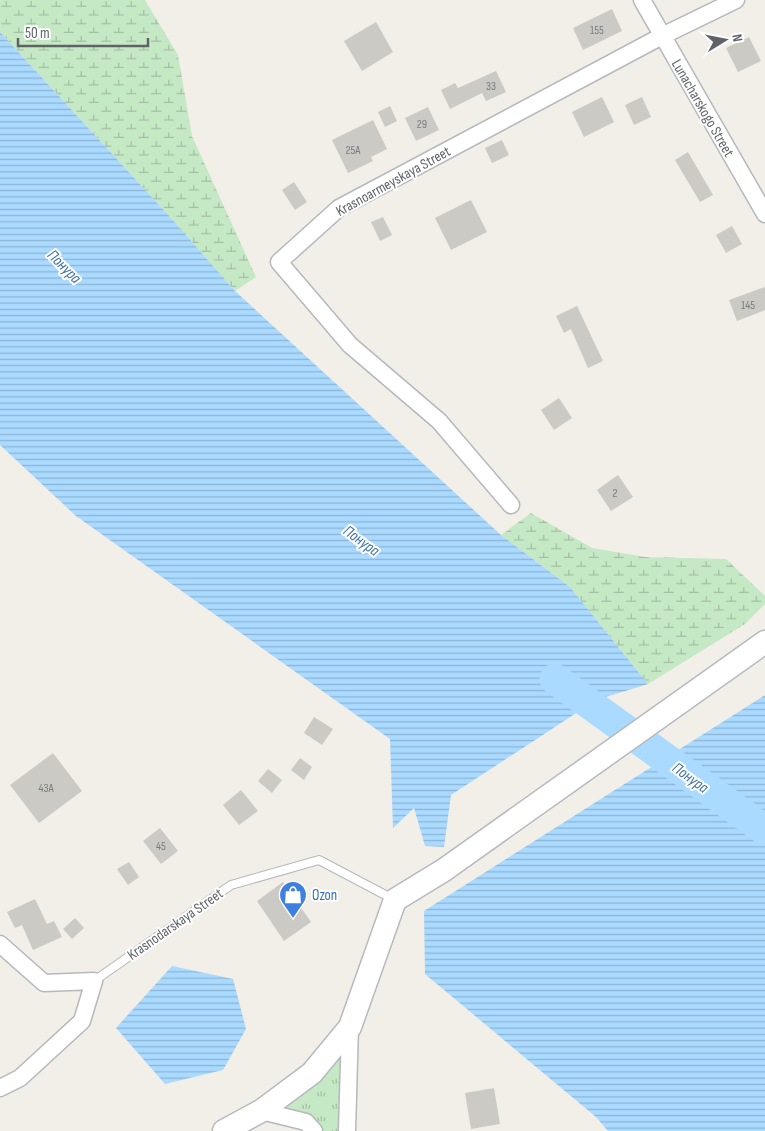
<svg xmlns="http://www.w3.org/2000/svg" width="765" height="1131" font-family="'Sofia Sans Condensed',sans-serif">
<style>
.grass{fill:url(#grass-tufts)}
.wetland{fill:url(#wetland-marsh)}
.water{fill:url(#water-rules)}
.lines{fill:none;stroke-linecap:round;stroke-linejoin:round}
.river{stroke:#aadaff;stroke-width:31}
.building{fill:#cccac5}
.lane-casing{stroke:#b5b8bc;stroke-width:10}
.street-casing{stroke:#b5b8bc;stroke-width:19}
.secondary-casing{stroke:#b6babf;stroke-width:25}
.lane{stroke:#fff;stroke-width:8}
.street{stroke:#fff;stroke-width:16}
.secondary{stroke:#fff;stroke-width:22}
.labels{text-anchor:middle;stroke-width:4;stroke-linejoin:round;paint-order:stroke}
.number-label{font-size:12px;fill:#7a7d7f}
.street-label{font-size:15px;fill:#5f6368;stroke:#fff}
.shop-label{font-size:15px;fill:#366cbe;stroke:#fff;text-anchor:start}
.water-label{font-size:16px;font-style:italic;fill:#4174aa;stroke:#fff}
</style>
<defs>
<pattern id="grass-tufts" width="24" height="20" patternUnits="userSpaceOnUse" patternTransform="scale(1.25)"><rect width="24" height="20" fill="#c5e8c5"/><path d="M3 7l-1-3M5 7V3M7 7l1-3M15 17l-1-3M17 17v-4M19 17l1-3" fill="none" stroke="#a3c0a4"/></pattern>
<pattern id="wetland-marsh" width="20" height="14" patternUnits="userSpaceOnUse" patternTransform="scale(1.25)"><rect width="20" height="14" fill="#c5e8c5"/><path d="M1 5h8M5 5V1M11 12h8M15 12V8" fill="none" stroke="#a3c0a4"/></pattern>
<pattern id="water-rules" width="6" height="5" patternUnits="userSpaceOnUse" patternTransform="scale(1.25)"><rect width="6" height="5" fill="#aadaff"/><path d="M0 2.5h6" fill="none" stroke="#8eb4d2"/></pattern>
</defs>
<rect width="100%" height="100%" fill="#f1efe8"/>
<path class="grass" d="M 350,1027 L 347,1131 L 314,1131 L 261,1111 Z"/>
<g class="wetland">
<path d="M 0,0 L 145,0 L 178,55 L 192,136 L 256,277 L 235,291 L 171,218 L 0,32 Z"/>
<path d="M 531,513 L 592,548 L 645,557 L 726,559 L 765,596 L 765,604 L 745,624 L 648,684 L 570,587 L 501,535 Z"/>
</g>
<g class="water">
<path d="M 0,32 L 171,218 L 235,291 L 501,535 L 570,587 L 648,684 L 596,700 L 451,795 L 444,847 L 425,846 L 414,808 L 393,828 L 390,739 L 76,516 L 0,445 Z"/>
<path d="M 765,695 L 765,1131 L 608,1131 L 596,1117 L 425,974 L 424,911 Z"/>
<path d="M 172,966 L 233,979 L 246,1029 L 223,1070 L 165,1084 L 116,1028 Z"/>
</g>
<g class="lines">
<path class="river" d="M 555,679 L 765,830"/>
</g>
<g class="building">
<path d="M 612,9 L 622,31 L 583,50 L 573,28 Z"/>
<path d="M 376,22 L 393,52 L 362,71 L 344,41 Z"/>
<path d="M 749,37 L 761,61 L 738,72 L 726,48 Z"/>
<path d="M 496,71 L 506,92 L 486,101 L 482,93 L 450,109 L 441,90 L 455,83 L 458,88 Z"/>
<path d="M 602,97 L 614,122 L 584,137 L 572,112 Z"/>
<path d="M 642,97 L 651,117 L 634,125 L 625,105 Z"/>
<path d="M 390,106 L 397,121 L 385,127 L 378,112 Z"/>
<path d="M 428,107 L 439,130 L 416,141 L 405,118 Z"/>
<path d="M 373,120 L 387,149 L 371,157 L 373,161 L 348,173 L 332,140 Z"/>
<path d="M 502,140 L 509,155 L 492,163 L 485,148 Z"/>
<path d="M 688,152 L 713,195 L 700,202 L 675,160 Z"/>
<path d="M 294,182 L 307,202 L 295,210 L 282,190 Z"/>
<path d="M 471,200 L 487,232 L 451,250 L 435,218 Z"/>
<path d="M 383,217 L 392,235 L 380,241 L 371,222 Z"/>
<path d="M 732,226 L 742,244 L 726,253 L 716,235 Z"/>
<path d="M 765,287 L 765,310 L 737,321 L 729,300 Z"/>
<path d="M 577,306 L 603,361 L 588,368 L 571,329 L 564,333 L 556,316 Z"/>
<path d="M 559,398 L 572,418 L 554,430 L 541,410 Z"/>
<path d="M 618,475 L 633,497 L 611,511 L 597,490 Z"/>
<path d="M 314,717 L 333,729 L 322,745 L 304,733 Z"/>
<path d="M 53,753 L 82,791 L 39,823 L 10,785 Z"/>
<path d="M 300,758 L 312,767 L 304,780 L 291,770 Z"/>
<path d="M 268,769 L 282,780 L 272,793 L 258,781 Z"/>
<path d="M 241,790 L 258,811 L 239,825 L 223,805 Z"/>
<path d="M 160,828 L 178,851 L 161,864 L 143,841 Z"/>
<path d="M 129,862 L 139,877 L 128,885 L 117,869 Z"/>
<path d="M 283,882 L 311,922 L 284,941 L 257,901 Z"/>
<path d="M 35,899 L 47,924 L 54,921 L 62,937 L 33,950 L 22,925 L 15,928 L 7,912 Z"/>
<path d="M 75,918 L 84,928 L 72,939 L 63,929 Z"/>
<path d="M 494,1088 L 500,1124 L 471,1129 L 465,1093 Z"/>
</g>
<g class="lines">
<defs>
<path id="lane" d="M 94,981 L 231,885 L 319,860 L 393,899"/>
<g id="street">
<path d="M 642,0 L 765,214"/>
<path d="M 511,505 L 439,421 L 350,345 L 279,262 L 339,208 L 662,36 L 736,0"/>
<path d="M 0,944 L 44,983 L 94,981 L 82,1021 L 20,1078 L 0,1088"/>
<path d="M 261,1111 L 306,1122 L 314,1131"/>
<path d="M 347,1131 L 350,1027"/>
</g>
<path id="secondary" d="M 224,1131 L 261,1111 L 312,1073 L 350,1027 L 395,900 L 444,870 L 765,642"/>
</defs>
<use href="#lane" class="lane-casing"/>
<use href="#street" class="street-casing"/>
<use href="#secondary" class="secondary-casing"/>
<use href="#lane" class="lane"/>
<use href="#street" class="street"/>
<use href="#secondary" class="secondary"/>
</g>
<defs>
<symbol id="shop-pin" viewBox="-11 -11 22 30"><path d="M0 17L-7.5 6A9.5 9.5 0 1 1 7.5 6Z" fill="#3f7fe0" stroke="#fff"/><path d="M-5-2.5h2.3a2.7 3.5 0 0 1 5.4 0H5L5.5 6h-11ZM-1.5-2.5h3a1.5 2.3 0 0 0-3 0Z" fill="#fff"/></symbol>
</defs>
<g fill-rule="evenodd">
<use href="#shop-pin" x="277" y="879" width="32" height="43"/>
</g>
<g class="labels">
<g class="number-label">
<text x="597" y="34">155</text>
<text x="491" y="90">33</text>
<text x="422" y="128">29</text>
<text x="353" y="154">25А</text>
<text x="748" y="309">145</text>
<text x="615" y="497">2</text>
<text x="46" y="792">43А</text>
<text x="161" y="850">45</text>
</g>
<g class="street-label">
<text transform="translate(703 108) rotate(60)" y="5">Lunacharskogo Street</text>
<text transform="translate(393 181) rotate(-29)" y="5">Krasnoarmeyskaya Street</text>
<text transform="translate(175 924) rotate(-35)" y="5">Krasnodarskaya Street</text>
</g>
<g class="shop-label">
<text x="312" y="900">Ozon</text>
</g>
<g class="water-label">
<text transform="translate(65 266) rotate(45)" y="6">Понура</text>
<text transform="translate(362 540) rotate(36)" y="6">Понура</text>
<text transform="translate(691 777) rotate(36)" y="6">Понура</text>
</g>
</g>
<g transform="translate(725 40) rotate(80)" stroke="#ffffff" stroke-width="4" paint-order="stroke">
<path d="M0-4L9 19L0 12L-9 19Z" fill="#5f6368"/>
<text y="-8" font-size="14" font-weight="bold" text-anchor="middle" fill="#5f6368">N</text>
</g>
<path d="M18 38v8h130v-8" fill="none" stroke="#5f6368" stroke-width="2.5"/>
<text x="25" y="38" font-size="15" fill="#5f6368" stroke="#ffffff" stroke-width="4" paint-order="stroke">50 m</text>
</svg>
